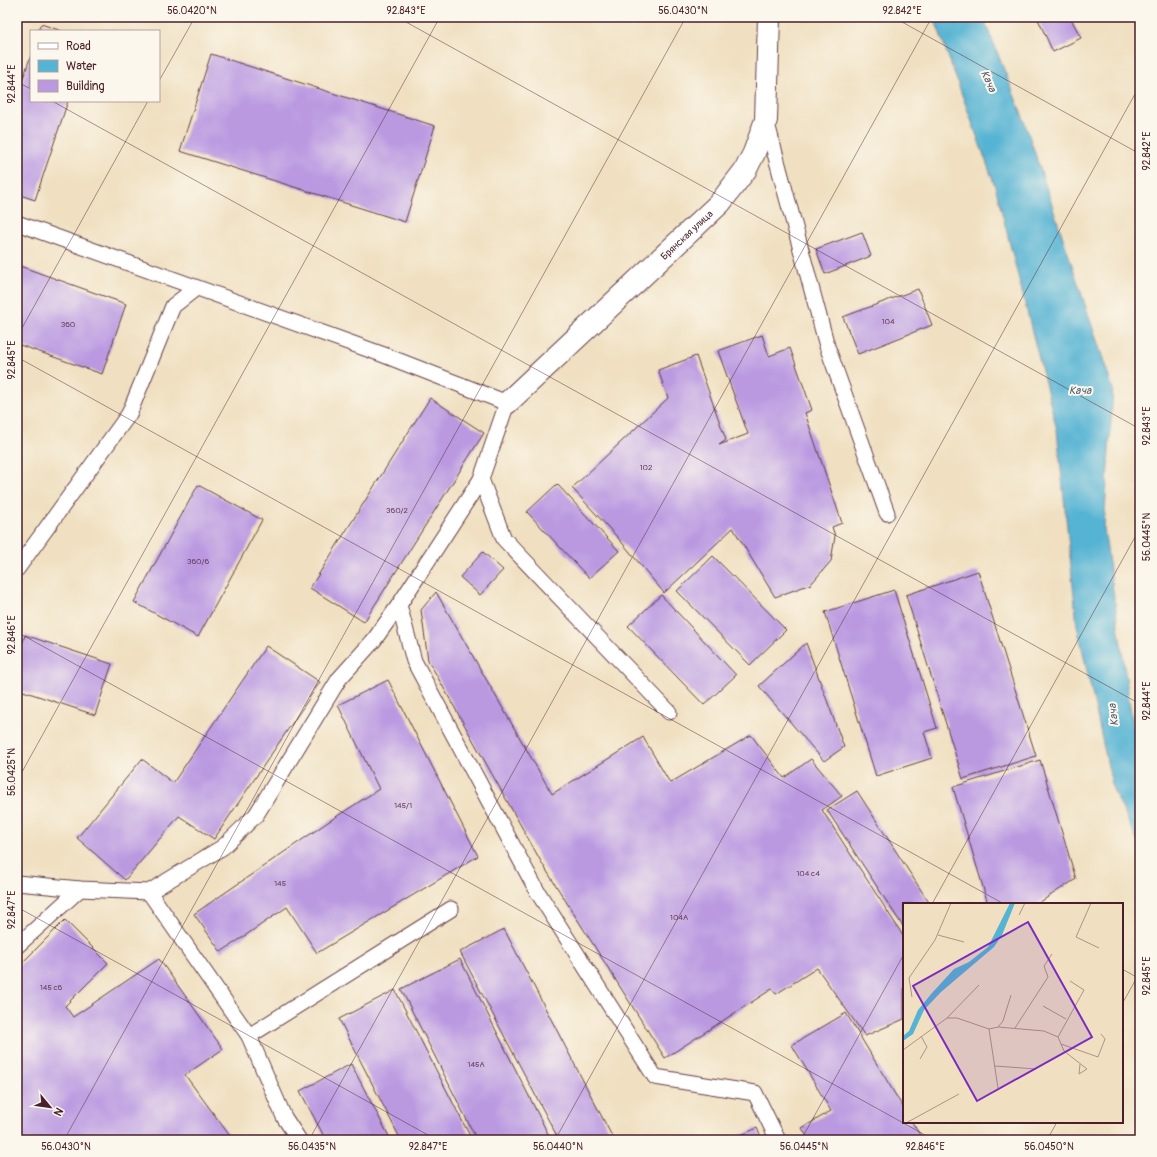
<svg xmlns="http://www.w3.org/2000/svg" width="1157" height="1157" font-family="Pangolin,sans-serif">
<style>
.water{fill:#55b3d3;stroke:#50697f}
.building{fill:#ba99e1}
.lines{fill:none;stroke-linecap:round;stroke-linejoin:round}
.lane-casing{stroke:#633c42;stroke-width:17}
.street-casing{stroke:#633c42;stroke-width:24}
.lane{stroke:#fff;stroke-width:15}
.street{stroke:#fff;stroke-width:22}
.ticks{fill:none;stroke:#4a1f2b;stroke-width:1;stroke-opacity:0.45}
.labels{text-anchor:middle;stroke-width:4;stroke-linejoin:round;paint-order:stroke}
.number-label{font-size:8px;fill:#663e58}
.street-label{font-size:10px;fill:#4a1f2b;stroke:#fbf7ec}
.water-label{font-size:11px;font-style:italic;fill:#4e5a6e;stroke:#fbf7ec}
.inset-road{fill:none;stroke:#ae9385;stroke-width:1}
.view{fill:#7b2cbf;fill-opacity:0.15;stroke:#7b2cbf;stroke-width:2}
.inset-edge{fill:none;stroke:#4a1f2b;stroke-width:2}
.neatline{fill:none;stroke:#4a1f2b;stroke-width:1.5}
.ticks-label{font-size:10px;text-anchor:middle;fill:#4a1f2b}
</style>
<rect width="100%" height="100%" fill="#fbf7ec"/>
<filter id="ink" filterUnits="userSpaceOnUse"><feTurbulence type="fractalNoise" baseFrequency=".025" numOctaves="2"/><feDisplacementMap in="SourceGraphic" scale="8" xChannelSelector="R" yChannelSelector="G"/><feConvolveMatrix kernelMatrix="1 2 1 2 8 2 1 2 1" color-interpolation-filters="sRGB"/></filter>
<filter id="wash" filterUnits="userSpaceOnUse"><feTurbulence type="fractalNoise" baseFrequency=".012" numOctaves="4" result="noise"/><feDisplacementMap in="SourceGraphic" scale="16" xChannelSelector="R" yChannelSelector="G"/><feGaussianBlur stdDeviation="0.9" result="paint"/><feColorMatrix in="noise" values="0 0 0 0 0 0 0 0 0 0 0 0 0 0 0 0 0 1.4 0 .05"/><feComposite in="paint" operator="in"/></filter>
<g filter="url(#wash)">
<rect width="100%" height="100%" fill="#f0e0c1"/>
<path class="water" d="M 934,17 L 983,17 L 1023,117 L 1113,389 L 1104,528 L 1135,740 L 1140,749 L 1140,846 L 1113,789 L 1077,625 L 1057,430 L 996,189 Z"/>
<g id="blocks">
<g class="building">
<path d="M 1037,17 L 1070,17 L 1081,38 L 1053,52 Z"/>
<path d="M 41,24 L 62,31 L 38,31 Z"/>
<path d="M 211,54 L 435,126 L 405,222 L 180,151 Z"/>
<path d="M 31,55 L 31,101 L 68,101 L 35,200 L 17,194 L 17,96 Z"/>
<path d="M 862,232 L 871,256 L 825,274 L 816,249 Z"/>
<path d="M 17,265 L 126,304 L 102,374 L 17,344 Z"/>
<path d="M 918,289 L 932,325 L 858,354 L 843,317 Z"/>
<path d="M 762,335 L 769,356 L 790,348 L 812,410 L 805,413 L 842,523 L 832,527 L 835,536 L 831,561 L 811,584 L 775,597 L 733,528 L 664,593 L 619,539 L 572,488 L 668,398 L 658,370 L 696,356 L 726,440 L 719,445 L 748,434 L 718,351 Z"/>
<path d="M 430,398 L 484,433 L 364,622 L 310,588 Z"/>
<path d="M 557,484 L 619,551 L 589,578 L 527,512 Z"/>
<path d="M 198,485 L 262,520 L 198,637 L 134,602 Z"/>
<path d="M 483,552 L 503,570 L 480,595 L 460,577 Z"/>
<path d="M 713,556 L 786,630 L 750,665 L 677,591 Z"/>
<path d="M 978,571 L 1036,756 L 963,779 L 906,595 Z"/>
<path d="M 894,590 L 937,728 L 924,732 L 932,758 L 876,776 L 825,612 Z"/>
<path d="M 436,592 L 552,794 L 643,737 L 670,783 L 751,735 L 784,778 L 811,759 L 842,796 L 822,810 L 904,937 L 904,1019 L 865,1036 L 817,968 L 776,994 L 772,989 L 665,1058 L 543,865 L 428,660 L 421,610 Z"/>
<path d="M 661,595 L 736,675 L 704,705 L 628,626 Z"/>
<path d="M 25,635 L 112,664 L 95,715 L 17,689 L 17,661 Z"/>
<path d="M 806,643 L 844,747 L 824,761 L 759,686 Z"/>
<path d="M 266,646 L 320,682 L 214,839 L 179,816 L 125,880 L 77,838 L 142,759 L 173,783 Z"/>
<path d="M 388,680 L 478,856 L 317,953 L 287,907 L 221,952 L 194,914 L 328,822 L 379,789 L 338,705 Z"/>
<path d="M 1040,760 L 1076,879 L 1037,904 L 988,904 L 953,787 Z"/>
<path d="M 857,791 L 930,904 L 904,904 L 904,928 L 827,810 Z"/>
<path d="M 65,920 L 108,963 L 65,1006 L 73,1017 L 159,959 L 223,1049 L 185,1075 L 233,1140 L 166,1140 L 162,1135 L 157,1140 L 17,1140 L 17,968 Z"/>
<path d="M 504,929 L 614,1140 L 559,1140 L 460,952 Z"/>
<path d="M 460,959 L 551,1140 L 477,1140 L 401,989 Z"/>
<path d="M 395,990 L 472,1140 L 401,1140 L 339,1019 Z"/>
<path d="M 846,1013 L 904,1109 L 904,1122 L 912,1122 L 923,1140 L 809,1140 L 802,1128 L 831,1111 L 792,1045 Z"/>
<path d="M 351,1064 L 391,1140 L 326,1140 L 300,1091 Z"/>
<path d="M 757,1128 L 762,1140 L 730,1140 Z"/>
</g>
</g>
</g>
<g filter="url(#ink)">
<use href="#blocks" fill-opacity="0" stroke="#633c42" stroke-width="1"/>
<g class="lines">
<defs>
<g id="lane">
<path d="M 766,120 L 827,346 L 887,513"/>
<path d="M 17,223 L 384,355 L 507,403 L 481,479 L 504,539 L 669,712"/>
<path d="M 17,569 L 129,414 L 173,306 L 196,288"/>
<path d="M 399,605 L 414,661 L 537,891 L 655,1077 L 755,1093 L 778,1140"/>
<path d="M 17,883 L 80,889 L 149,892"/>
<path d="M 17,946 L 80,889"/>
<path d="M 249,1036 L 451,909"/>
<path d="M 299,1140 L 284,1117 L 249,1036 L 149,892 L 223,847 L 256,815 L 339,679 L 374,640 L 399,605 L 481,479"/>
</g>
<g id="street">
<path id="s1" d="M 507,403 L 720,203 L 746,169 L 754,153 L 766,120 L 769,17"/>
</g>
</defs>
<use href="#lane" class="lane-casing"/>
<use href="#street" class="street-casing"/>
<use href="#lane" class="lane"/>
<use href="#street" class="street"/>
</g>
</g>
<path class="ticks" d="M 397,17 L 1140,429M 893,17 L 1140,154M 159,81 L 195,17M 17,82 L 31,89M 52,101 L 1140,704M 17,337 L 148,101M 17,357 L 1004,904M 17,632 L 934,1140M 17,781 L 440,17M 932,904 L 1140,528M 17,907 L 437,1140M 1122,969 L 1140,979M 1122,1004 L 1140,972M 64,1140 L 686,17M 309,1140 L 932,17M 555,1140 L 1140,85M 801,1140 L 904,954M 1047,1140 L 1057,1122"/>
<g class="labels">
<g class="number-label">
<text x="888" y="324">104</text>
<text x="68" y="327">360</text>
<text x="646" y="470">102</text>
<text x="397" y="513">360/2</text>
<text x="198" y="564">360/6</text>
<text x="403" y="808">145/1</text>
<text x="808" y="876">104 с4</text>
<text x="280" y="886">145</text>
<text x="679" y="920">104А</text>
<text x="51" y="990">145 с6</text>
<text x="476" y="1067">145А</text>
</g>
<g class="street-label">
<text dy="4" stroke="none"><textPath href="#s1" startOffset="246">Брянская улица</textPath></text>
</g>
<g class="water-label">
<text transform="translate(989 81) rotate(66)" y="4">Кача</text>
<text x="1080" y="394">Кача</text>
<text transform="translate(1113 715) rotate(-97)" y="4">Кача</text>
</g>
</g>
<g transform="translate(903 903)">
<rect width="220" height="220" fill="#f0e0c1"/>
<path d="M 107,0 L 112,0 L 99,32 L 91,44 L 38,89 L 21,107 L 10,131 L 0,138 L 0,133 L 6,128 L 15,107 L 29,90 L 51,66 L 66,59 L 85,44 Z" fill="#55b3d3"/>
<path class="inset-road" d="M 188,0 L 173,34 L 196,45M 116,12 L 122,0M 35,32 L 61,39M 9,94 L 6,75 L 32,37 L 48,0M 140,103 L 163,116M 44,115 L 76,82M 95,124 L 141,128 L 155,134 L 181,87 L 167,78M 112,125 L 145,74 L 141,63 L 149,51M 86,126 L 95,185M 155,134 L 161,148 L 184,166 L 176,171 L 177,161M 158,141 L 195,154 L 202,136 L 198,131M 0,147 L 44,115 L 54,115 L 86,126 L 95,124 L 100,118 L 108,92M 17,156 L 24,144 L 18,133M 92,163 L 133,166M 3,220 L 56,191"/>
<path class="view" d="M 125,19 L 189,134 L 74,198 L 10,83 Z"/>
<rect width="220" height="220" class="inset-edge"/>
</g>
<rect width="1157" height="1157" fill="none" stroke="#fbf7ec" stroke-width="44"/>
<rect x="30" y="30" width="130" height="72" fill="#fbf7ec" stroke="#b4a19f"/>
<rect x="38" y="43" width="20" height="6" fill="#ffffff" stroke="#b4a19f"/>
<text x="66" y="50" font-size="12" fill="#4a1f2b">Road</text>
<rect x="38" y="60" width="20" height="12" fill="#55b3d3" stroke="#b4a19f"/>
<text x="66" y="70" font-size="12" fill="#4a1f2b">Water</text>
<rect x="38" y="80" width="20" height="12" fill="#ba99e1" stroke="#b4a19f"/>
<text x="66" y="90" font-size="12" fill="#4a1f2b">Building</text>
<g transform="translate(50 1107) rotate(119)" stroke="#fbf7ec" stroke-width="3" paint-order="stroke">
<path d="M0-3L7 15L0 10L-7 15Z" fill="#4a1f2b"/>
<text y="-6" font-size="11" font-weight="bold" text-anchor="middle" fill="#4a1f2b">N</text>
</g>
<rect x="22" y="22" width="1113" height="1113" class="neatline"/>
<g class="ticks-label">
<text x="192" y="14">56.0420°N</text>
<text x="406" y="14">92.843°E</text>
<text x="683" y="14">56.0430°N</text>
<text x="902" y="14">92.842°E</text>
<text transform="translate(11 84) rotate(-90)" y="4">92.844°E</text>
<text transform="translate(1146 151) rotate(-90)" y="4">92.842°E</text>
<text transform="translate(11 360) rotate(-90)" y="4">92.845°E</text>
<text transform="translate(1146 426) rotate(-90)" y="4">92.843°E</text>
<text transform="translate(1146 537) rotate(-90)" y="4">56.0445°N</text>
<text transform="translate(11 635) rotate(-90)" y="4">92.846°E</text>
<text transform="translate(1146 701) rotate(-90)" y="4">92.844°E</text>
<text transform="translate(11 772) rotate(-90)" y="4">56.0425°N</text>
<text transform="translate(11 910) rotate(-90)" y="4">92.847°E</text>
<text transform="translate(1146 976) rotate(-90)" y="4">92.845°E</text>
<text x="66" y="1150">56.0430°N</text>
<text x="312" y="1150">56.0435°N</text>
<text x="428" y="1150">92.847°E</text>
<text x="558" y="1150">56.0440°N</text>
<text x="804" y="1150">56.0445°N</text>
<text x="925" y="1150">92.846°E</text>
<text x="1049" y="1150">56.0450°N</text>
</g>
</svg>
